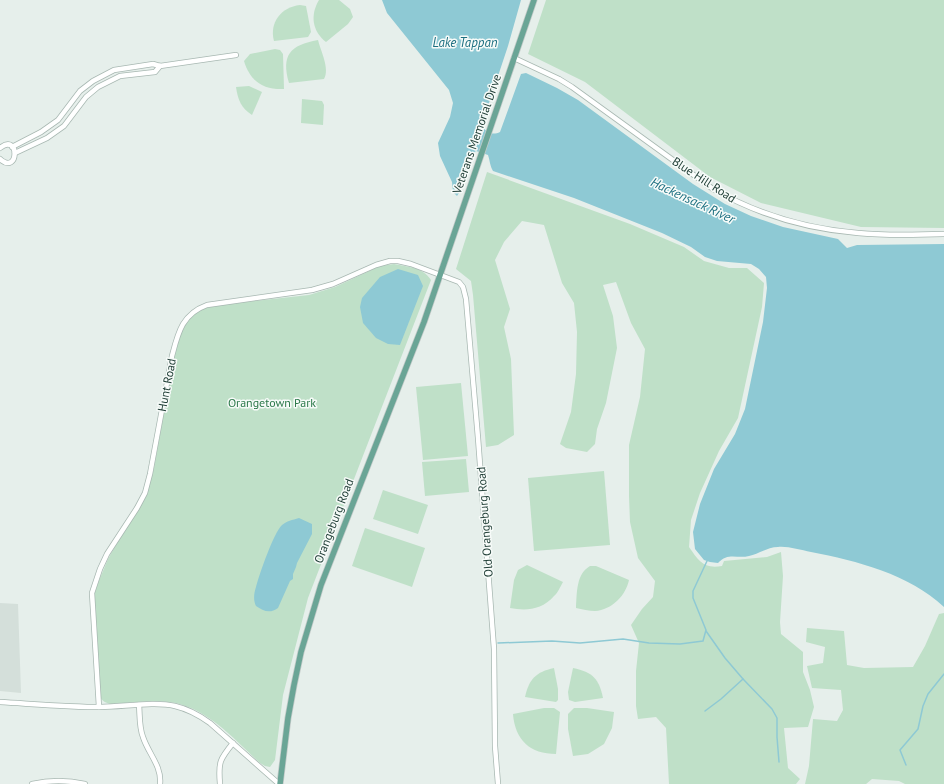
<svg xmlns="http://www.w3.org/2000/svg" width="944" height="784" font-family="'PT Sans',sans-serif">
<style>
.built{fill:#d4dfda}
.green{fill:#bfe0c8}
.water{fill:#8ec9d4}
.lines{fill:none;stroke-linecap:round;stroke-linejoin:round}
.stream{stroke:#8ec9d4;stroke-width:1.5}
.minor-casing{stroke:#a8b8b2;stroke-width:6}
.major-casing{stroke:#c2cac8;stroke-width:7}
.minor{stroke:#fff;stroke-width:4.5}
.major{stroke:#6aa596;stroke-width:5.5}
.labels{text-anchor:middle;stroke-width:3;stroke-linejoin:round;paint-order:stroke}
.street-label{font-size:12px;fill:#24423a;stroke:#f7fbf9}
.park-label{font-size:12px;fill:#2d7a4b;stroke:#f7fbf9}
.water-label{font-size:13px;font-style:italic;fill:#1c6f80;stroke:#f7fbf9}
</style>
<rect width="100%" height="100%" fill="#e6efeb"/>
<path class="built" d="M 0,603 L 18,604 L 21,693 L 0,691 Z"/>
<g class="green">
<path d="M 319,0 L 339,0 L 350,9 L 353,17 L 348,24 L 326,42 C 312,31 310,15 319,0 Z"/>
<path d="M 546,0 L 944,0 L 944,228 L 861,227 L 761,203 L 710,177 L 585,82 L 528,54 Z"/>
<path d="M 300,5 L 306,6 L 311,32 L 308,37 L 274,41 C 269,23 281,7 300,5 Z"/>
<path d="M 318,40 C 321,52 330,69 324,79 L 289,83 C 281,55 290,45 318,40 Z"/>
<path d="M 275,49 L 280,50 L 283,54 L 284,89 C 263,90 250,81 244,61 L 250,54 Z"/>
<path d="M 249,86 L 262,92 L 252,115 C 241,108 238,100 236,87 Z"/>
<path d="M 302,99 L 322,101 L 324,105 L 323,125 L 301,123 Z"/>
<path d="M 487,172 L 630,224 L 684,247 L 704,261 L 729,268 L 747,268 L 764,283 L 762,307 L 738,418 L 719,451 L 700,493 L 691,520 L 689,547 C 699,561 703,569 722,566 L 724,561 L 767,557 L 781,552 L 783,576 L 780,622 L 781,634 L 803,652 L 803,672 L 810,690 L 814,707 L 808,727 L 784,728 L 788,768 L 800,779 L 796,784 L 669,784 L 666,728 L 656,717 L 638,719 L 636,706 L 636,671 L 639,643 L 631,625 L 642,609 L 653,597 L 655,581 L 638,558 L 630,522 L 629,496 L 629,445 L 640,397 L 645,349 L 631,323 L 616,282 L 603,285 L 613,316 L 617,348 L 606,403 L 597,429 L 595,444 L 587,452 L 566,448 L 560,444 L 571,412 L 576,374 L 577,332 L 574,303 L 562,283 L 544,225 L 522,221 L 504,242 L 495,260 L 510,309 L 504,327 L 511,359 L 514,435 L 498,445 L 486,447 L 473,295 L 471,281 L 456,269 Z"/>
<path d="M 394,264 C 408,267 423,267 431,280 L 308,598 L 283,695 L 275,760 L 270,767 L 265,766 L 260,763 C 235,740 210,711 176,703 C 155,699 132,703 111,704 C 105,703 100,700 99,693 L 94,595 L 98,583 L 108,559 L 147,490 L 154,468 L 177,340 L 185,323 L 194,312 L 209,306 L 309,295 L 335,287 L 380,266 Z"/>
<path d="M 461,383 L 468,456 L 423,460 L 416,387 Z"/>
<path d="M 466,459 L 469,492 L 425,496 L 422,462 Z"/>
<path d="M 604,471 L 610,545 L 534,551 L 528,478 Z"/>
<path d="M 383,490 L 428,505 L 418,534 L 373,519 Z"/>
<path d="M 365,528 L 425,548 L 412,587 L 352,566 Z"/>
<path d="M 527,565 L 563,582 C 560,587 558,593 554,596 C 542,610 526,611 510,608 L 514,580 L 518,570 Z"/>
<path d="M 590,566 L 596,566 L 629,580 C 626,595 612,610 595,611 C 589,611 582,609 576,608 C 577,593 576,574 590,566 Z"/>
<path d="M 944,613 L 944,784 L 905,784 L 899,781 L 872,779 L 866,784 L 805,784 L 809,766 L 813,719 L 837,721 L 843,710 L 841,690 L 812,688 L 807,666 L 823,663 L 825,647 L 806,642 L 807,628 L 844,631 L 847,665 L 864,668 L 913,667 L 925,646 L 939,614 Z"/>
<path d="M 554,668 L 558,689 L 558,700 L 556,702 L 525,697 C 529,679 536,672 554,668 Z"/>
<path d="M 573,668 C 593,672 599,679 603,698 L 575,702 L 569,700 L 568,692 Z"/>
<path d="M 544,708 L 554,708 L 560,712 L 556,754 C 530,754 515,740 513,714 Z"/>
<path d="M 574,708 L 587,708 L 614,712 L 612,728 L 604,744 L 588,754 L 573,756 L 568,729 L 568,714 Z"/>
</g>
<g class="water">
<path d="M 382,0 L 521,0 L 508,46 L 482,124 C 484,132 492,136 500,132 L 521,74 L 526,73 L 557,88 L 578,100 L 693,184 L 725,204 L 751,216 L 783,227 L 838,239 L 847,248 L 857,245 L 944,244 L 944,607 C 909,574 857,561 811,552 C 800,550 788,546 778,547 C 768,547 758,554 749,556 C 737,559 728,552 718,563 L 710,562 L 704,560 L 695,549 L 693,532 L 700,504 L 714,469 L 735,434 L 745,409 L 763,322 L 767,288 L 766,277 L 759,269 L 751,264 L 717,261 L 705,257 L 691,247 L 662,233 L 574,198 L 493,171 C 490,166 490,161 488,155 L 476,151 L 472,154 L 459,193 L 457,196 L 453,192 L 452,182 L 440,156 L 438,143 L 450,117 L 453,103 L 449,90 L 387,13 Z"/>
<path d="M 398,269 L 418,275 L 423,286 L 400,345 L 388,344 L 376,338 L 363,323 L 360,307 L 362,298 L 380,277 Z"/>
<path d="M 299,518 L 312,524 L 312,534 L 297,563 L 296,567 L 293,574 L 293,579 L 290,581 L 278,608 C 270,614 263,611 256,606 C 253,600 254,593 256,587 C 259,575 274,532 282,525 C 287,521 292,520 299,518 Z"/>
</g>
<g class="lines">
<g class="stream">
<path d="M 498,643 L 552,641 L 580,643 L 623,639 L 649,643 L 680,644 L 703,641 L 706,630 L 693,598 L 693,591 L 707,561"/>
<path d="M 743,679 L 772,709 L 777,718 L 777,737 L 779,762"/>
<path d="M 705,711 L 721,699 L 743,679 L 725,658 L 706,631"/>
<path d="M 906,765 L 900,750 L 918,729 L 923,706 L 928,694 L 944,674"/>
</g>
<defs>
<g id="minor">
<path d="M 514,58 L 559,79 L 572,87 L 713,189 C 757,214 807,229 858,233 C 887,236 915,235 944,234"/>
<path d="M 12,147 L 41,132 L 58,120 L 80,91 L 93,81 L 114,70 L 153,64 L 160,66 L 236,55"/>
<path d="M 0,148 C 20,132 19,176 0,159"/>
<path d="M 15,153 L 47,138 L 64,126 L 86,97 L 98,87 L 120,76 L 155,72 L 160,66"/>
<path d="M 0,702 C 34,704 68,707 101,707 C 123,707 154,701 175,706 C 188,709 199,715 210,723 L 279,784"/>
<path d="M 139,705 C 140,716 139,727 143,737 C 148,753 162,766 160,784"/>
<path d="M 99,707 L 92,593 L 100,569 L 107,554 L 137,508 L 145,493 L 150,474 L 172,356 C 178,333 182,314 207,305 L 312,290 L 333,284 L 376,265 L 390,261 L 398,261 L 411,264 L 459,282 L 463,287 L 466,299 L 478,438 L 494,649 L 495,746 L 498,784"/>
<path d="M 32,784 C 50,780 67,780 85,784"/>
<path d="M 220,784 C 218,762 220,759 233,743"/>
</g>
<path id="major" d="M 280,784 L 288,718 L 294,685 L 301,652 L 321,585 L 424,322 L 534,0"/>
</defs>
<use href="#minor" class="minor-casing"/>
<use href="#major" class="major-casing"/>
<use href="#minor" class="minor"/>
<use href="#major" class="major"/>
</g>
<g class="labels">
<g class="street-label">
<text transform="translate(477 134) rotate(-71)" y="4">Veterans Memorial Drive</text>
<text transform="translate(704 180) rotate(33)" y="4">Blue Hill Road</text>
<text transform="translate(167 385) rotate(-79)" y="4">Hunt Road</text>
<text transform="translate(334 521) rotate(-69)" y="4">Orangeburg Road</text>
<text transform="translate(485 522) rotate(-94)" y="4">Old Orangeburg Road</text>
</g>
<g class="park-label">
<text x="272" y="407">Orangetown Park</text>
</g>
<g class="water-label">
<text x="465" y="47">Lake Tappan</text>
<text transform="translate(693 200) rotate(25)" y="5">Hackensack River</text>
</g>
</g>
</svg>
